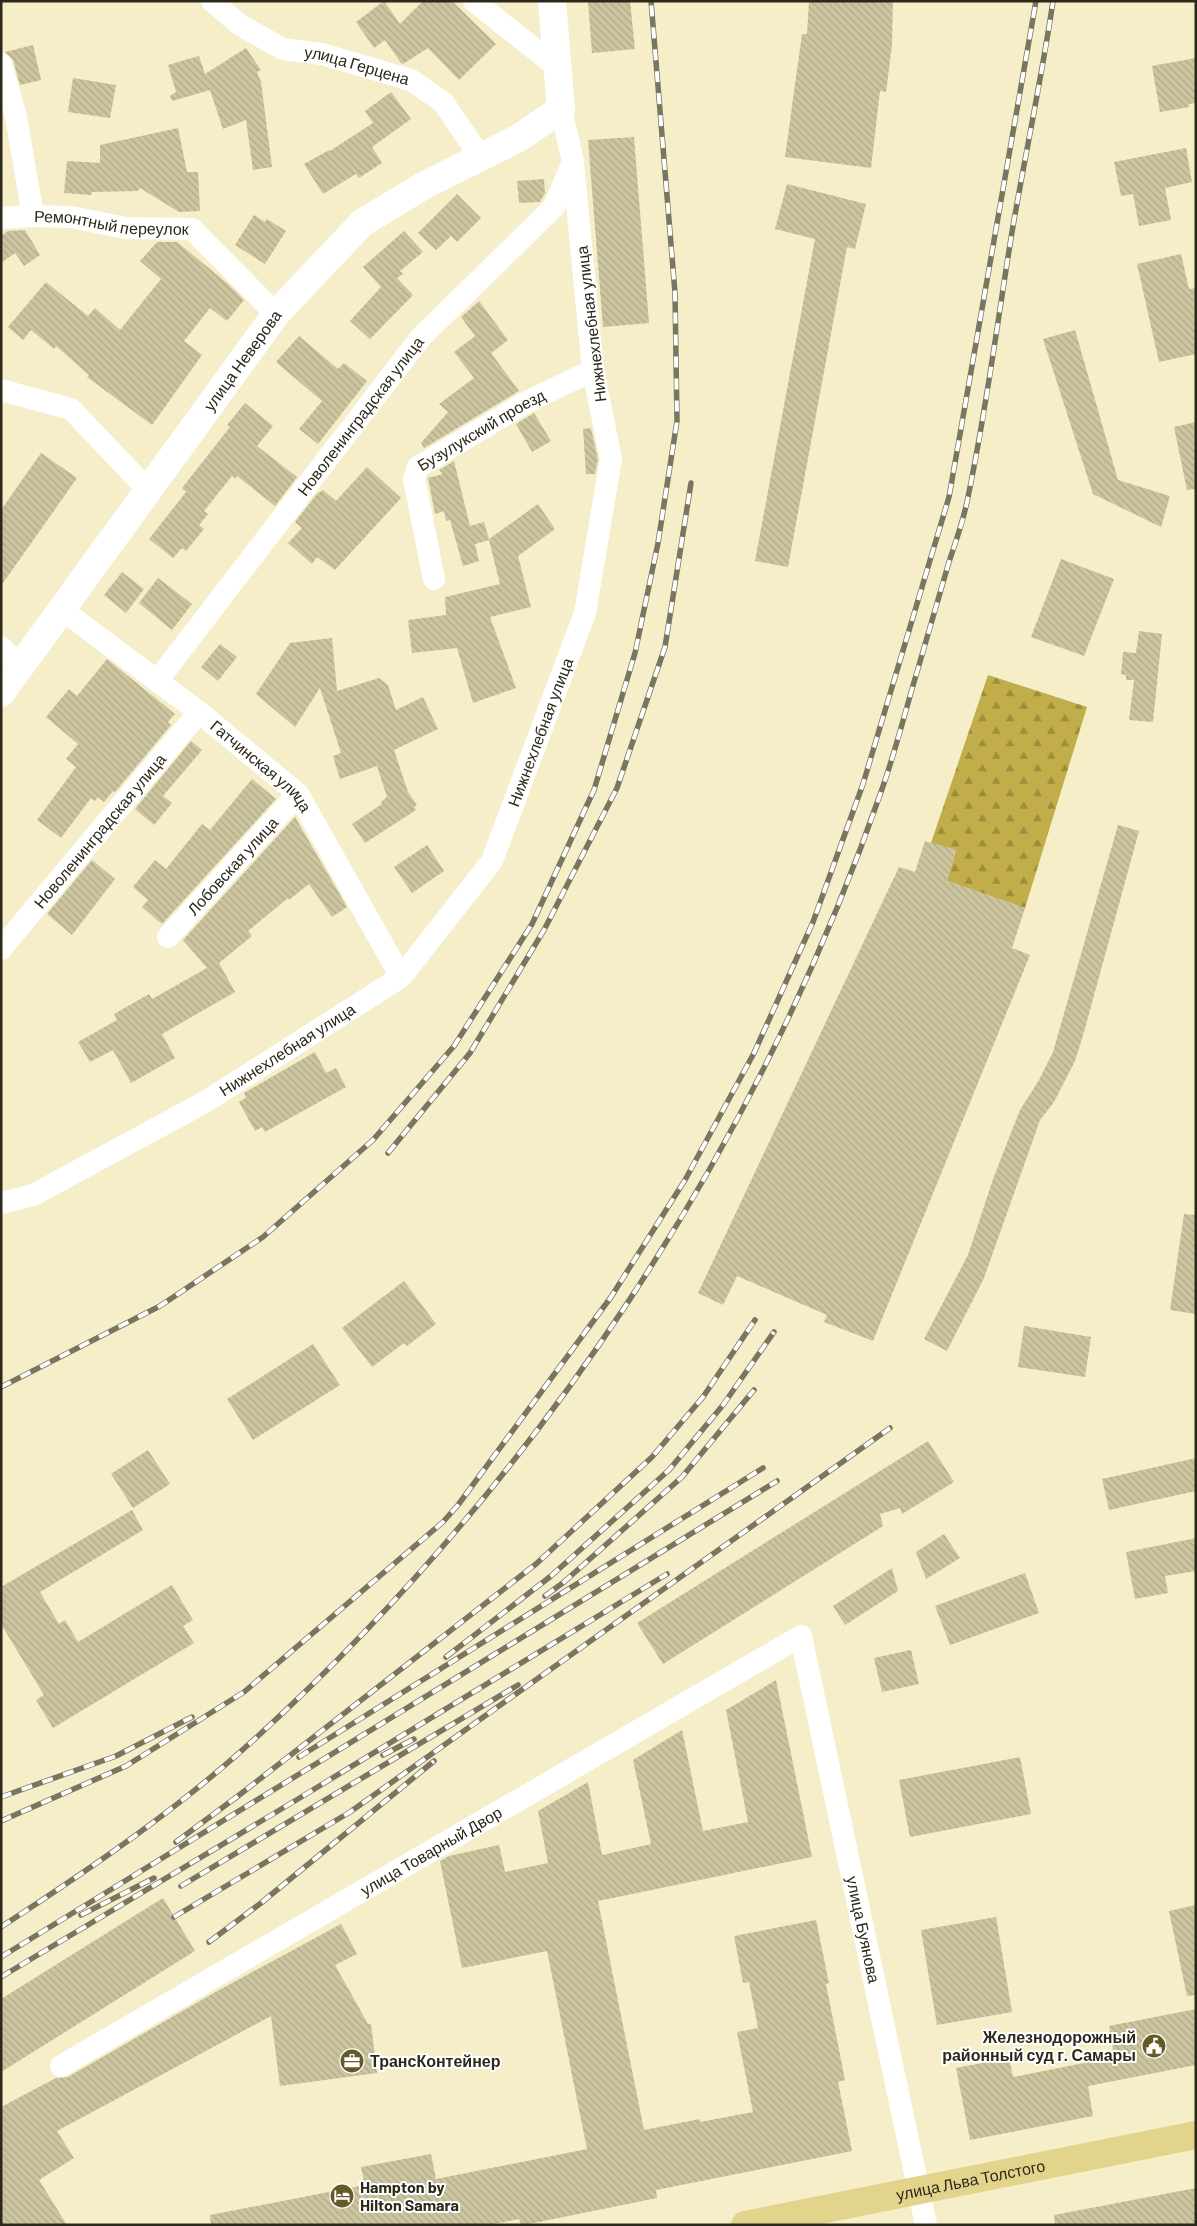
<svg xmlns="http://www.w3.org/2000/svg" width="1197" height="2226" font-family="Barlow,sans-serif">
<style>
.forest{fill:url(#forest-firs)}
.building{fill:url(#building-back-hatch)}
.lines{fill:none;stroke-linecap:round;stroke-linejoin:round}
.minor{stroke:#fff;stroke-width:22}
.tertiary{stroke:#fff;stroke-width:28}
.primary{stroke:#e2d48b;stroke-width:28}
.rail-casing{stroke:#79755e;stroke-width:5.5}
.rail{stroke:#fff;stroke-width:4;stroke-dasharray:11;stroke-linecap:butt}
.labels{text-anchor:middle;stroke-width:4;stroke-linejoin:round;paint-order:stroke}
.street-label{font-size:16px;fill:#2c291b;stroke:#fff}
.poi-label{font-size:16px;font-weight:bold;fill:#2c291b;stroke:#fff;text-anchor:start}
</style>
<defs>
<pattern id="forest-firs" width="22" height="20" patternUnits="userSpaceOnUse" patternTransform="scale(1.25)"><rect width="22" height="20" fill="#c1ad49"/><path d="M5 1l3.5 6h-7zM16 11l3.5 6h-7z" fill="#9d8d3c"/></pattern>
<pattern id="building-back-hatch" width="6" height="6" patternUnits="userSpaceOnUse" patternTransform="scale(1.25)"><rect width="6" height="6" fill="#ccc5a0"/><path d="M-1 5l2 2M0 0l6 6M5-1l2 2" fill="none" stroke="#afa989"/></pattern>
</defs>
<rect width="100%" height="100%" fill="#f5eec8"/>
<path class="forest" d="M 988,675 L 1087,707 L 1025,908 L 947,881 L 956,850 L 931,843 Z"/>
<g class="building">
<path d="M 384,1 L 400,24 L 423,1 L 452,1 L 496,44 L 459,80 L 428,48 L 403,64 L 401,63 L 385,40 L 374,48 L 356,22 Z"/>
<path d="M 588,1 L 630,1 L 635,49 L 592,53 Z"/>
<path d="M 809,1 L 893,1 L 892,45 L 886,92 L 880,91 L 871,168 L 785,157 L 802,34 L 807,34 Z"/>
<path d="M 33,45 L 41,80 L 20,85 L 13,60 L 5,52 Z"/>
<path d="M 246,48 L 261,70 L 257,72 L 261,82 L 272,167 L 253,170 L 246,120 L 223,129 L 210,90 L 172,101 L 170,96 L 176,92 L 168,65 L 199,56 L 205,74 Z"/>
<path d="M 1196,58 L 1196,103 L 1189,104 L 1189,107 L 1160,112 L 1152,66 Z"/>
<path d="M 73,78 L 116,85 L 110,118 L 68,112 Z"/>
<path d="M 391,92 L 411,119 L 372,147 L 382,163 L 359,178 L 356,174 L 323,194 L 304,164 L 329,150 L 330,151 L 373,123 L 365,111 Z"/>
<path d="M 178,128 L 187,172 L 198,172 L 200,211 L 179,212 L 140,188 L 138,191 L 92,192 L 91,195 L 64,193 L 67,161 L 100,163 L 100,145 Z"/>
<path d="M 634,137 L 649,323 L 603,327 L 588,140 Z"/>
<path d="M 1186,148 L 1192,182 L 1165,188 L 1171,220 L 1139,226 L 1133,194 L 1121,196 L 1114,162 Z"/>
<path d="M 544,179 L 545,193 L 540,202 L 519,203 L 517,181 Z"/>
<path d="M 787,184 L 866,204 L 855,249 L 847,247 L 788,567 L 755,561 L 815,239 L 775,229 Z"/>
<path d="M 457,194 L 481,218 L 457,242 L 451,236 L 436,250 L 418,233 Z"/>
<path d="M 254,215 L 265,222 L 267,219 L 286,231 L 265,264 L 235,245 Z"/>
<path d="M 25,230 L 40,255 L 24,266 L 15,253 L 1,263 L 1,236 L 8,231 Z"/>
<path d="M 404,231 L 423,252 L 400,271 L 403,274 L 397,278 L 413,295 L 370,339 L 350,321 L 381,287 L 363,267 Z"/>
<path d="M 157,242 L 177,242 L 228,284 L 244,300 L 227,321 L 210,308 L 184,341 L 202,355 L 152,425 L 87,377 L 89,375 L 56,346 L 54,349 L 31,330 L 23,340 L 8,327 L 46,282 L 88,316 L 95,308 L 120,330 L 161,279 L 140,261 Z"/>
<path d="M 1181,254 L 1189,289 L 1196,288 L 1196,354 L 1159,362 L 1137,264 Z"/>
<path d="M 479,301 L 508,340 L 491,353 L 519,391 L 424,448 L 421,443 L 448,412 L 439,404 L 474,378 L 454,352 L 475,336 L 461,317 Z"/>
<path d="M 1075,330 L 1118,480 L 1170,496 L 1161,527 L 1093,494 L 1043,339 Z"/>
<path d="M 299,336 L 338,369 L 344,363 L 367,381 L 318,444 L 299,429 L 322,401 L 276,362 Z"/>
<path d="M 245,403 L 273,426 L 257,446 L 297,477 L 275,506 L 237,476 L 235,479 L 232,476 L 204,511 L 208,514 L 199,525 L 204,529 L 186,551 L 182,548 L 173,558 L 149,539 L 186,492 L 182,488 L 230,427 L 227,425 Z"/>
<path d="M 534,413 L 551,441 L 532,452 L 516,424 Z"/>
<path d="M 1196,422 L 1196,489 L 1187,490 L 1174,427 Z"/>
<path d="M 591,428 L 598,459 L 595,474 L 586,474 L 583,429 Z"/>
<path d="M 41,453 L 77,478 L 1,586 L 1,510 Z"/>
<path d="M 454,461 L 470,526 L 484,522 L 489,539 L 538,504 L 555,529 L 518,556 L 531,607 L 490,617 L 516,688 L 473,703 L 457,648 L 412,653 L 408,620 L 446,615 L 445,597 L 500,584 L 489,540 L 475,544 L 479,561 L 463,566 L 450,520 L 446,521 L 444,511 L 435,514 L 428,478 L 443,474 L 439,470 Z"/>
<path d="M 367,467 L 401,498 L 335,570 L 317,557 L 312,564 L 288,543 L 302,528 L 295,522 L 317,494 L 323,490 L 336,501 Z"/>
<path d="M 1061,559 L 1114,579 L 1084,656 L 1031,637 Z"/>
<path d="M 122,572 L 144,589 L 126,613 L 104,595 Z"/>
<path d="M 158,578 L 192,604 L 172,630 L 139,603 Z"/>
<path d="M 1139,631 L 1162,634 L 1153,722 L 1129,720 L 1134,680 L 1126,680 L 1126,675 L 1121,674 L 1123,652 L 1136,653 Z"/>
<path d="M 332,638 L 337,691 L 379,678 L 388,685 L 396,710 L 423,697 L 438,729 L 394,750 L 408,792 L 417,805 L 414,807 L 416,810 L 365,843 L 352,824 L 382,804 L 381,802 L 387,797 L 377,766 L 340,779 L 333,756 L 341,753 L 320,688 L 295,727 L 256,694 L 290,643 Z"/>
<path d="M 220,644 L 237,657 L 218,681 L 201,667 Z"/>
<path d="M 107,659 L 175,714 L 168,722 L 171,725 L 115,792 L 113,791 L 104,802 L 98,797 L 95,801 L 91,798 L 61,838 L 37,820 L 76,767 L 66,759 L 78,744 L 46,717 L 69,689 L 77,696 Z"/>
<path d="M 191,741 L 202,750 L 163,796 L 172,803 L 154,825 L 135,809 Z"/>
<path d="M 252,779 L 276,799 L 162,924 L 142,907 L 148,900 L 133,887 L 155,860 L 166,869 L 202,824 L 210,830 Z"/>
<path d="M 295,817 L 347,907 L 332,917 L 309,884 L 289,900 L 288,898 L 248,931 L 252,936 L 219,963 L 235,992 L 162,1034 L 175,1058 L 131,1083 L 113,1050 L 90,1062 L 78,1042 L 117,1020 L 114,1014 L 149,994 L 152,999 L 207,968 L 183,940 Z"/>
<path d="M 1118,825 L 1139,831 L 1084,1032 L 1075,1061 L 1054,1102 L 1040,1120 L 984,1278 L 947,1351 L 924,1339 L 968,1255 L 993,1179 L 1020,1110 L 1039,1080 L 1053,1052 Z"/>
<path d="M 925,841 L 956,850 L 947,881 L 1025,908 L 1012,948 L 1030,955 L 873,1341 L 824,1322 L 827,1315 L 737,1276 L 723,1305 L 698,1293 L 899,867 L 915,872 Z"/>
<path d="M 427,845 L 444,871 L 412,893 L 394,867 Z"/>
<path d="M 92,860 L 115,879 L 72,935 L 47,914 Z"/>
<path d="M 315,1052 L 326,1073 L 336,1068 L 346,1087 L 265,1132 L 262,1127 L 255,1131 L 239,1102 L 246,1098 L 244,1093 Z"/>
<path d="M 1184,1214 L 1196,1215 L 1196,1314 L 1170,1310 Z"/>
<path d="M 404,1281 L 436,1324 L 407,1346 L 404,1343 L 372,1367 L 342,1328 Z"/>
<path d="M 1024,1326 L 1091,1337 L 1085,1377 L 1018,1367 Z"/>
<path d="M 313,1344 L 340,1385 L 253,1440 L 227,1399 Z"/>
<path d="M 928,1441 L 954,1482 L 902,1514 L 900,1508 L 880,1514 L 883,1526 L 663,1664 L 637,1623 Z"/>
<path d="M 148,1450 L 170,1484 L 133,1508 L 111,1474 Z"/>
<path d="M 1196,1458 L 1196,1491 L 1109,1510 L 1102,1479 Z"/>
<path d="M 132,1510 L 143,1530 L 40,1592 L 59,1624 L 65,1620 L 78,1642 L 172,1585 L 193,1620 L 183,1626 L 194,1643 L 53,1728 L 36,1700 L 44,1695 L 1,1624 L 1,1587 Z"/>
<path d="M 944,1534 L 960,1558 L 926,1579 L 916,1552 Z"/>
<path d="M 1196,1538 L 1196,1571 L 1165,1576 L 1168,1593 L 1135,1599 L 1126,1552 Z"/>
<path d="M 892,1568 L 898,1591 L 845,1625 L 833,1606 Z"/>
<path d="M 1025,1573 L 1039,1613 L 950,1645 L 935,1606 Z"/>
<path d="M 911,1650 L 919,1684 L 882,1692 L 874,1658 Z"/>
<path d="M 776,1680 L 812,1857 L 598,1901 L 644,2130 L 700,2119 L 700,2122 L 753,2112 L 737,2032 L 758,2028 L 749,1982 L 743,1983 L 734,1936 L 816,1920 L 829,1983 L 826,1984 L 845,2080 L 838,2082 L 852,2151 L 656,2190 L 657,2198 L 524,2225 L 521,2225 L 519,2219 L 489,2225 L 211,2225 L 210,2215 L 365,2185 L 361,2167 L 431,2154 L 436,2179 L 587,2149 L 547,1951 L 462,1968 L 440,1861 L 449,1856 L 499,1845 L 505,1872 L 548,1863 L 538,1811 L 588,1782 L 602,1855 L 651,1844 L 633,1760 L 682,1730 L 703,1831 L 748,1822 L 726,1710 Z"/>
<path d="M 1020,1757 L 1031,1814 L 910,1837 L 899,1780 Z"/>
<path d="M 163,1898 L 195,1951 L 1,2072 L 1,1999 Z"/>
<path d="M 1196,1905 L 1196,1995 L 1187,1996 L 1169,1911 Z"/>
<path d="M 996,1917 L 1012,2012 L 937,2025 L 921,1930 Z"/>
<path d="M 341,1924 L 357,1954 L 335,1965 L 368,2024 L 371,2024 L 377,2073 L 280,2086 L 271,2016 L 57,2131 L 74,2158 L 39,2180 L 67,2225 L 1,2225 L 1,2107 L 56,2078 L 68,2077 L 212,1994 Z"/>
<path d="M 1196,2009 L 1196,2065 L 1088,2086 L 1093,2116 L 970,2140 L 956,2068 L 1009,2058 L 1013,2077 L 1114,2057 L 1109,2026 Z"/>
<path d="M 1196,2188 L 1196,2225 L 1055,2225 L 1054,2215 Z"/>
</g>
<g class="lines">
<g class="minor">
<path id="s1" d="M 212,1 L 240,25 L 283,49 L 322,54 L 411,80 L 443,102 L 481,158"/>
<path d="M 474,1 L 557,67"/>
<path d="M 1,64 L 16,117 L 33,216"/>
<path id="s2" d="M 1,218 L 33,216 L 71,217 L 126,228 L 192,229 L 276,314"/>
<path d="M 1,390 L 71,409 L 147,489"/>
<path id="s3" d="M 434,579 L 414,479 L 418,467 L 525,403 L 593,370"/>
<path id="s4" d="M 61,609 L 199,712 L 298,794 L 401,977"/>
<path d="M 1,647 L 20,667"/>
<path id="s5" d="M 157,681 L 421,337 L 554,207 L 572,164"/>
<path id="s6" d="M 168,937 L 298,794"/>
<path id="s7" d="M 1,949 L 199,712"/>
<path id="s8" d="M 1,1203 L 33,1195 L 205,1102 L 401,977 L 492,861 L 585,613 L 611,459 L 593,370 L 573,162 L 561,109"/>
<path id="s9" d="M 61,2066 L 801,1636 L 926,2225"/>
</g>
<path class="tertiary" id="s10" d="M 1,693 L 276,314 L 362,223 L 423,186 L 519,138 L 561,109 L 552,1"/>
<path class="primary" id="s11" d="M 745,2225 L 1196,2135"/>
<defs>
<g id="rail">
<path d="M 388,1153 L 470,1053 L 544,930 L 617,788 L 665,647 L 691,483"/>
<path d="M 1,1387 L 160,1306 L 263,1237 L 373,1140 L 454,1046 L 532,924 L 594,790 L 635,653 L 658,543 L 677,421 L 675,293 L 651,1"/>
<path d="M 545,1596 L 564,1582 L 682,1477 L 754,1390"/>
<path d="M 446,1657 L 551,1576 L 669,1470 L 723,1405 L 774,1332"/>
<path d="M 383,1755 L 414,1739"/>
<path d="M 299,1757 L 763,1468"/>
<path d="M 1,1797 L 116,1756 L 192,1717"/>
<path d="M 1,1821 L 126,1766 L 244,1692 L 443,1522 L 458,1505 L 611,1297 L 685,1180 L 754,1053 L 813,922 L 863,784 L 949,497 L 1036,1"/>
<path d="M 176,1842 L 238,1796 L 536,1564 L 652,1457 L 703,1397 L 755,1320"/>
<path d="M 181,1886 L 518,1685"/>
<path d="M 81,1915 L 154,1878"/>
<path d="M 174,1917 L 350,1812 L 890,1428"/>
<path d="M 1,1927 C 90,1869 180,1808 258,1736 C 538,1480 756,1151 881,792 C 895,753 905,712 917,672 C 928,635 938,599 949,562 C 956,541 964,519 968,497 C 987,407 998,316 1013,226 C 1026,151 1042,76 1053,1"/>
<path d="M 209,1942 L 261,1903 L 434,1761"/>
<path d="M 1,1957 L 777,1481"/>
<path d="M 1,1977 L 298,1799 L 667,1574"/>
</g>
</defs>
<use href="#rail" class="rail-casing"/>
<use href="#rail" class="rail"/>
</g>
<defs>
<symbol id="civic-disc" viewBox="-11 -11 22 22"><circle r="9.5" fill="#655a27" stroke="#fff"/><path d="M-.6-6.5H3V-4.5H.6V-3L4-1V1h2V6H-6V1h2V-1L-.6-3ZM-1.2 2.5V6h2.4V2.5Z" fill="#fff"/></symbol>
<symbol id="office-disc" viewBox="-11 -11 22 22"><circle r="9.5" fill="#655a27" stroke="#fff"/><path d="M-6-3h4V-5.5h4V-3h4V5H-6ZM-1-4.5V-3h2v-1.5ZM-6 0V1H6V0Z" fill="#fff"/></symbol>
<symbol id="hotel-disc" viewBox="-11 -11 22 22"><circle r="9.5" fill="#655a27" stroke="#fff"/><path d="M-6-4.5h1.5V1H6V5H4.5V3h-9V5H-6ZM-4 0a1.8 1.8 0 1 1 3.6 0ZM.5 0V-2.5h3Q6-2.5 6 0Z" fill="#fff"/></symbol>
</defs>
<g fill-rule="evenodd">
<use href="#civic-disc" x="1140" y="2032" width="28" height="28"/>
<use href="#office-disc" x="338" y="2047" width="28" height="28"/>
<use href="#hotel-disc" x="328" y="2182" width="28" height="28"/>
</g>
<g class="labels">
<g class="street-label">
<text dy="6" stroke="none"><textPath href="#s1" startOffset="162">улица Герцена</textPath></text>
<text dy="6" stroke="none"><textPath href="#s2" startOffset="111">Ремонтный переулок</textPath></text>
<text transform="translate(591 324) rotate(-97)" y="6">Нижнехлебная улица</text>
<text dy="6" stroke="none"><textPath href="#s10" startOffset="411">улица Неверова</textPath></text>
<text dy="6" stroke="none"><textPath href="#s5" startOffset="334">Новоленинградская улица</textPath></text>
<text dy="6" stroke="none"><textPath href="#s3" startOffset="188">Бузулукский проезд</textPath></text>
<text dy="6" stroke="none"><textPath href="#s8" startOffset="746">Нижнехлебная улица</textPath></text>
<text dy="6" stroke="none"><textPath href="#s4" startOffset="255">Гатчинская улица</textPath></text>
<text dy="6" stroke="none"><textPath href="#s7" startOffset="154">Новоленинградская улица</textPath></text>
<text dy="6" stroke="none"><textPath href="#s6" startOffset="96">Лобовская улица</textPath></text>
<text dy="6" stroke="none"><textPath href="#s8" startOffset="326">Нижнехлебная улица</textPath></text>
<text dy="6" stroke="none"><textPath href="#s9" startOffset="428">улица Товарный Двор</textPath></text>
<text dy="6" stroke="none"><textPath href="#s9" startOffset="1156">улица Буянова</textPath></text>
<text dy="6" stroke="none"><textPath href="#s11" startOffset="230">улица Льва Толстого</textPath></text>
</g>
<g class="poi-label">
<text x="1136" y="2043" text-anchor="end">Железнодорожный<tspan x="1136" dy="18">районный суд г. Самары</tspan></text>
<text x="370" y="2067">ТрансКонтейнер</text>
<text x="360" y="2193">Hampton by<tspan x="360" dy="18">Hilton Samara</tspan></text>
</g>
</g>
<rect width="1197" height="2226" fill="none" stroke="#2c291b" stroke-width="5"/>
</svg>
